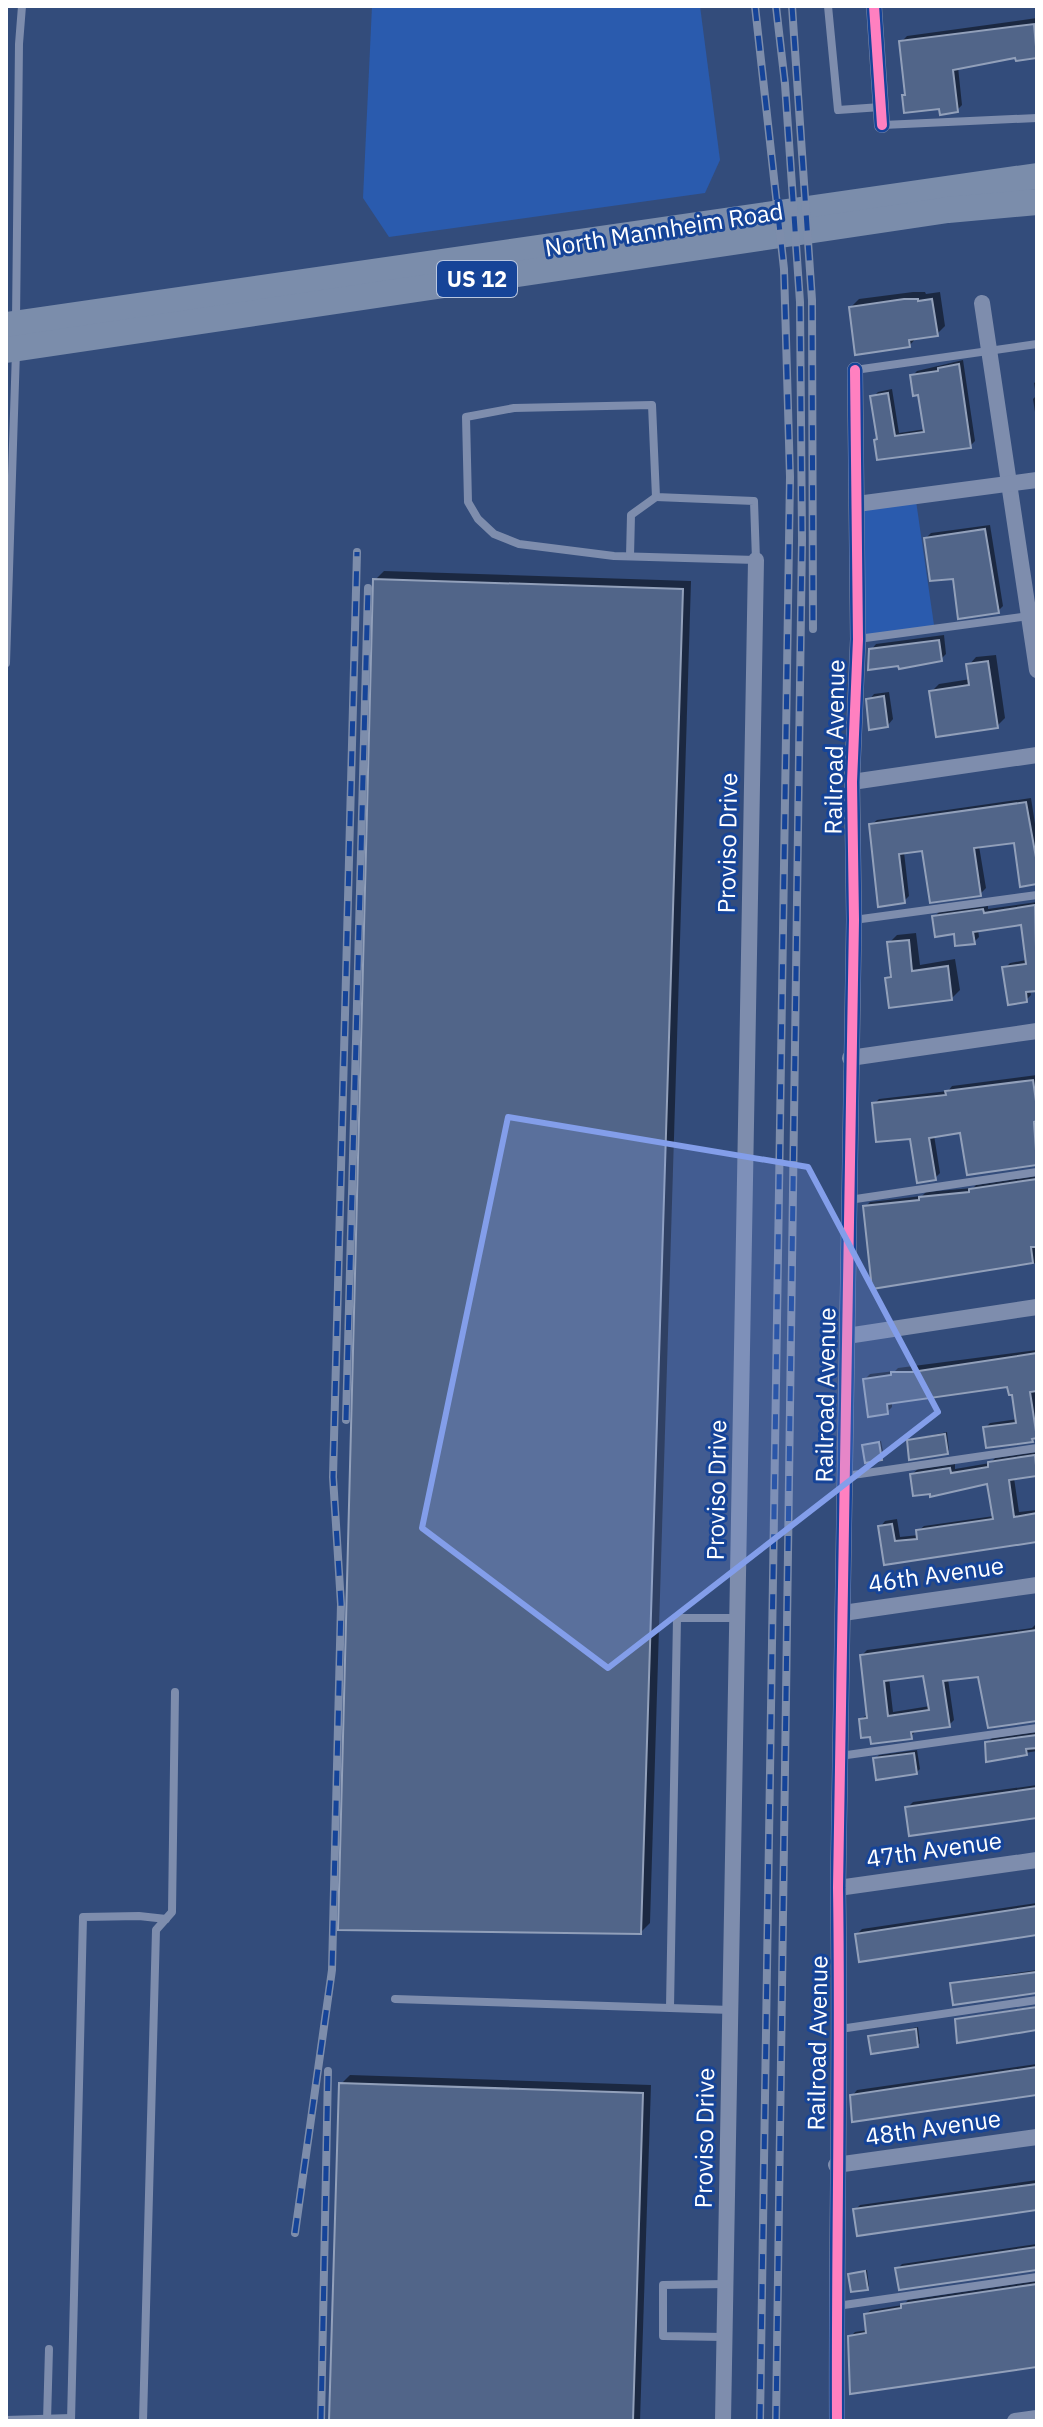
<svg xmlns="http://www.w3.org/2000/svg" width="1043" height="2427" font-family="'IBM Plex Sans',sans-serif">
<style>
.green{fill:#2a5bae}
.shadow{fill:#0007;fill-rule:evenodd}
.building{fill:#516589;stroke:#92a0ba;stroke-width:2;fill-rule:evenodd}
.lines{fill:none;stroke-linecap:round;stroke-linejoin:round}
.service{stroke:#7e8dad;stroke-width:8}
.minor{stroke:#7e8dad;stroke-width:16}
.primary{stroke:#7b8dab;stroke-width:26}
.rail-casing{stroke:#7d8dab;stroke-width:8}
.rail{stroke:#164498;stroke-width:5;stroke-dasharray:15;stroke-linecap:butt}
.cycleway-casing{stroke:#164498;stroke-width:15}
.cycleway{stroke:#ff80c0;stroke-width:10}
.marked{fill:#839eea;fill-opacity:0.2;stroke:#839eea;stroke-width:6;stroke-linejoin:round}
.labels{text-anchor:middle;stroke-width:6;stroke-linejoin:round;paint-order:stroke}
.shield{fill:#164498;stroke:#b9c7e0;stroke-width:2}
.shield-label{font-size:22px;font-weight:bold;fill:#fff}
.street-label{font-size:24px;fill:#fff;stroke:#164498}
</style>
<rect width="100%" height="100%" fill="#334c7b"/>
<g class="green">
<path d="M 372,6 L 700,6 L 720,160 L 705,193 L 389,237 L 363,198 Z"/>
<path d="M 915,494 L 935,632 L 861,642 L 860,501 Z"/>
</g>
<g class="shadow">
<path d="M 1037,18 L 1037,56 L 1017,58 L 1017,56 L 958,67 L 962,105 L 957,110 L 941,107 L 907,93 L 901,42 L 907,36 Z"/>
<path d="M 913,292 L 925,292 L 926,294 L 940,292 L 945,326 L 937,334 L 918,336 L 909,346 L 851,307 L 859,299 Z"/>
<path d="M 963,360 L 975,441 L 970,446 L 879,438 L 873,397 L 878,392 L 892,389 L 899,433 L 926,429 L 920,393 L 912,376 L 917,371 Z"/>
<path d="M 1037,381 L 1037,425 L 1033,399 L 1036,396 L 1034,383 Z"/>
<path d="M 990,525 L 1003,606 L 998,611 L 954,577 L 926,538 L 931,533 Z"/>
<path d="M 384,571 L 691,581 L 650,1923 L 641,1932 L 375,580 Z"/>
<path d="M 944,635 L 946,654 L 941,659 L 920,664 L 870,668 L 871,650 L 876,644 Z"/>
<path d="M 996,655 L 1005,718 L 997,726 L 931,692 L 939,684 L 971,679 L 969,665 L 976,657 Z"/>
<path d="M 889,692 L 893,719 L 888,725 L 869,700 L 874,694 Z"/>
<path d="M 1031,798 L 1037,837 L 1037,882 L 1015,841 L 979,846 L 986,888 L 980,894 L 924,849 L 904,852 L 909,896 L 904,901 L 871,825 L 877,820 Z"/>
<path d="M 1037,902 L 1037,989 L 1030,990 L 1031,995 L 1026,1000 L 1005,968 L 1010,963 L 1026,960 L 1022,923 L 978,929 L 979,937 L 974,942 L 934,917 L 939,912 L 988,906 L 988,909 Z"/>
<path d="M 916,933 L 920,965 L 955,959 L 960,990 L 952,998 L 887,978 L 892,973 L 889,943 L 897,935 Z"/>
<path d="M 1037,1075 L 1037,1163 L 962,1130 L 934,1135 L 940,1173 L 935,1178 L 911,1136 L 874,1104 L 879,1099 L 948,1091 L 952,1086 Z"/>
<path d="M 1037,1176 L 1037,1263 L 873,1287 L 865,1207 L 870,1202 L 922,1196 L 926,1192 L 973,1188 L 976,1185 Z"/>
<path d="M 1037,1350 L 1037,1439 L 988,1446 L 985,1428 L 990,1423 L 1018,1419 L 1013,1392 L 1009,1385 L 892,1401 L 892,1407 L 887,1412 L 865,1379 L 870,1374 L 895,1371 L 898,1368 Z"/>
<path d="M 947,1432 L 949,1450 L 947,1452 L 909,1440 Z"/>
<path d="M 881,1441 L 884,1456 L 881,1458 L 864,1446 Z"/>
<path d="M 1037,1452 L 1037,1475 L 1014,1478 L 1019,1512 L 1037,1510 L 1037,1541 L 886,1562 L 880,1527 L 885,1521 L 897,1519 L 900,1537 L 919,1535 L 918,1531 L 924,1526 L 994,1516 L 989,1482 L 912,1474 L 918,1469 L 955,1464 L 955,1469 L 990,1463 L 995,1458 Z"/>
<path d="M 1035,1625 L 1037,1719 L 980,1674 L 948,1679 L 954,1720 L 949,1725 L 916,1730 L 911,1737 L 861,1719 L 868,1714 L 862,1655 L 867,1650 L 1032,1628 ZM 925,1673 L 930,1706 L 893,1712 L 889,1678 Z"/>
<path d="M 1037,1732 L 1037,1751 L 988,1759 L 987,1743 L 992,1738 Z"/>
<path d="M 917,1750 L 920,1769 L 916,1773 L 875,1759 L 879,1755 Z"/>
<path d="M 1037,1785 L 1037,1816 L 907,1808 L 913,1802 Z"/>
<path d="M 1037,1903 L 1037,1932 L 857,1934 L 862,1929 Z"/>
<path d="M 1037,1970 L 1037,1991 L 952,1984 L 954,1982 Z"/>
<path d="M 1037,2006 L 1037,2028 L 957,2020 L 959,2018 Z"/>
<path d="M 918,2027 L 920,2043 L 918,2045 L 871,2036 Z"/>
<path d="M 1037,2064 L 1037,2093 L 852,2096 L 857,2090 Z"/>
<path d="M 350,2075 L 651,2085 L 640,2421 L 331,2421 L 341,2084 Z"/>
<path d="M 1037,2180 L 1037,2208 L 855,2210 L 860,2205 Z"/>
<path d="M 1037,2244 L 1037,2268 L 897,2269 L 902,2264 Z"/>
<path d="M 867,2270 L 869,2286 L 867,2288 L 850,2274 Z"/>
<path d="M 1037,2281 L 1037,2366 L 850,2337 L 855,2332 L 868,2330 L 866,2314 L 871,2310 L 903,2305 L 908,2300 Z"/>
</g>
<g class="building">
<path d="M 1034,24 L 1037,58 L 1016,61 L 1015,58 L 953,70 L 958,112 L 940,115 L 939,109 L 904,113 L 902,95 L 905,95 L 899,41 Z"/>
<path d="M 904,299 L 918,299 L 918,301 L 932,299 L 938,336 L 909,340 L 910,347 L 855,355 L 849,307 Z"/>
<path d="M 959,364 L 971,448 L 877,460 L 874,440 L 877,439 L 870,396 L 888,393 L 895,436 L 924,432 L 918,395 L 913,396 L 910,375 L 938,371 L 938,368 Z"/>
<path d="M 985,529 L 999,613 L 958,619 L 953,579 L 930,581 L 924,538 Z"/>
<path d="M 373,579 L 683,589 L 641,1934 L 338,1930 Z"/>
<path d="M 939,640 L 942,661 L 899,669 L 898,666 L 868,670 L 869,649 Z"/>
<path d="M 988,661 L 998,728 L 936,737 L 929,691 L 969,685 L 966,664 Z"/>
<path d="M 884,696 L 888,727 L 869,730 L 866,699 Z"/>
<path d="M 1026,802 L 1037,863 L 1037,884 L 1020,887 L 1014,843 L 974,848 L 981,896 L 930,903 L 922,851 L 899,854 L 905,903 L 878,907 L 869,824 Z"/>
<path d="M 1035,905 L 1037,991 L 1026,992 L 1027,1002 L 1008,1005 L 1002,967 L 1026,964 L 1021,925 L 973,932 L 975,944 L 955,946 L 954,934 L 935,937 L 932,916 L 983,909 L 984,913 Z"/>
<path d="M 909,940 L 912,971 L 948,966 L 952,1000 L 889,1008 L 885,978 L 891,977 L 887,942 Z"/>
<path d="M 1033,1080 L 1037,1108 L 1037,1121 L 1034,1122 L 1037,1165 L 967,1175 L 960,1133 L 929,1138 L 936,1180 L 917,1183 L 910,1139 L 876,1142 L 872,1103 L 946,1095 L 945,1091 Z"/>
<path d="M 1037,1179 L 1037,1247 L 1031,1247 L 1033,1263 L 872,1289 L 863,1206 L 919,1200 L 919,1197 L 969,1192 L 969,1189 Z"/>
<path d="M 1037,1353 L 1037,1391 L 1030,1392 L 1037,1438 L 1032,1439 L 1033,1442 L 986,1448 L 983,1427 L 1016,1423 L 1012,1395 L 1009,1395 L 1007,1387 L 887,1404 L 888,1414 L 868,1417 L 863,1379 L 891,1375 L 891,1372 L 912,1372 Z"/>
<path d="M 945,1434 L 948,1454 L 909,1460 L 907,1440 Z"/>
<path d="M 879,1442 L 882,1460 L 865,1463 L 862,1445 Z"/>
<path d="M 1035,1455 L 1037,1476 L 1009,1480 L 1014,1517 L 1037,1513 L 1037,1542 L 884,1565 L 878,1526 L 892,1524 L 895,1541 L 917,1539 L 916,1530 L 993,1519 L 987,1484 L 930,1497 L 930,1494 L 913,1496 L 910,1474 L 950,1468 L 951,1473 L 988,1467 L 988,1462 Z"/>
<path d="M 1037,1630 L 1037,1721 L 988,1728 L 978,1677 L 943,1681 L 950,1727 L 911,1732 L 912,1739 L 871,1744 L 870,1737 L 861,1738 L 859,1719 L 867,1718 L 860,1655 ZM 923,1676 L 929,1710 L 888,1716 L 884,1681 Z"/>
<path d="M 1037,1735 L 1037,1748 L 1026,1749 L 1027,1755 L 986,1762 L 985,1742 Z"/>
<path d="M 914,1753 L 917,1774 L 876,1780 L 873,1758 Z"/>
<path d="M 1037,1788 L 1037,1818 L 909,1836 L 905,1807 Z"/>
<path d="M 1037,1906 L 1037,1935 L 859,1962 L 855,1934 Z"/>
<path d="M 1037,1972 L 1037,1993 L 953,2005 L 950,1983 Z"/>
<path d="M 1037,2007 L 1037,2030 L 957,2043 L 955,2019 Z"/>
<path d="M 916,2029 L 918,2047 L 871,2054 L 868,2036 Z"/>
<path d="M 1037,2067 L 1037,2095 L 852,2122 L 850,2095 Z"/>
<path d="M 339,2083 L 643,2093 L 633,2421 L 329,2421 Z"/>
<path d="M 1037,2184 L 1037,2210 L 857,2236 L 853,2209 Z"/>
<path d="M 1037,2247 L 1037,2270 L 899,2290 L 895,2268 Z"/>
<path d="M 865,2271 L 868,2290 L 851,2292 L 848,2274 Z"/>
<path d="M 1037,2284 L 1037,2367 L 850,2394 L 848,2336 L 866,2333 L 864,2314 L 901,2308 L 901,2304 Z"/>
</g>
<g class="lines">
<g class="service">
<path d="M 828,6 L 838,110 L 881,107"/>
<path d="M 883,125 L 1037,118"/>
<path d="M 16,321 L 19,44 L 22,6"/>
<path d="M 855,370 L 1037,344"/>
<path d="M 652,405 L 656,497 L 754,501 L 756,560 L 614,556 L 519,544 L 494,534 L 478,519 L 468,502 L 466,417 L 514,408 Z"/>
<path d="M 630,556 L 631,515 L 656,497"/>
<path d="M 858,639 L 1037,615"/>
<path d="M 6,663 L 16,351"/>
<path d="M 854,920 L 1037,895"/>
<path d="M 849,1200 L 1037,1172"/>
<path d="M 846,1476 L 1037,1448"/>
<path d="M 840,1756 L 1037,1728"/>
<path d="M 395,1999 L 731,2010"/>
<path d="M 670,2007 L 677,1618 L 739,1618"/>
<path d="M 840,2029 L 1037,2000"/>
<path d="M 837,2306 L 1037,2277"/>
<path d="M 724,2337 L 663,2336 L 663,2285 L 726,2284"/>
<path d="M 6,2420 L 71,2418"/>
<path d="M 47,2421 L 49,2349"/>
<path d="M 71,2421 L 83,1917 L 139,1916 L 166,1919"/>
<path d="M 143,2421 L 156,1930 L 172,1912 L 175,1692"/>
</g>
<g class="minor">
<path d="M 874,6 L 882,125"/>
<path d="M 982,303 L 1037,670"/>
<path d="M 857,504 L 1037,480"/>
<path d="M 852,782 L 1037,755"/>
<path d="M 850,1058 L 1037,1031"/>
<path d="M 847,1336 L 1037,1307"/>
<path d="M 843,1613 L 1037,1585"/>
<path d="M 838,1888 L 1037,1860"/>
<path d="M 836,2165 L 1037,2137"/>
<path d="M 723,2421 L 756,560"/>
<path d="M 837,2421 C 836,2243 841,2066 838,1888 L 854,920 L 852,782 L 858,639 L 855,370"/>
<path d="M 1015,2421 L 1037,2418"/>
</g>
<g class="primary">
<path d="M 6,325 L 1037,176"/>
<path d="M 6,350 L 948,210 L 1037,202"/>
</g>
<defs>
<g id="rail">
<path d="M 755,6 L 784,269 L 790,477 L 760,2421"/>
<path d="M 792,6 L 812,300 L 813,629"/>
<path d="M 346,1420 L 368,588"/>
<path d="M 295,2233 L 332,1970 L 341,1604 L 333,1477 L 357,552"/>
<path d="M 321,2421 L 328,2071"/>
<path d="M 776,2421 L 802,540 L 800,302 L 785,84 L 776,6"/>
</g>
</defs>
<use href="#rail" class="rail-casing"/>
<use href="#rail" class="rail"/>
<defs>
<g id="cycleway">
<path d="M 874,6 L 882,125"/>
<path d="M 837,2421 C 836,2243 841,2066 838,1888 L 854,920 L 852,782 L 858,639 L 855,370"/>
</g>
</defs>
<use href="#cycleway" class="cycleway-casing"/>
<use href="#cycleway" class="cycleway"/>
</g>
<path class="marked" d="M 508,1117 L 808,1167 L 938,1412 L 608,1668 L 422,1528 Z"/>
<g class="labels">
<rect class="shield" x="437" y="261" width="80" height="36" rx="6"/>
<g class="shield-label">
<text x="477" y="287">US 12</text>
</g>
<g class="street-label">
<text transform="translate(664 230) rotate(-9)" y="8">North Mannheim Road</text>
<text transform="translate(835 747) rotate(-89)" y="8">Railroad Avenue</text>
<text transform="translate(728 843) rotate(-89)" y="8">Proviso Drive</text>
<text transform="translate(826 1395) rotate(-89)" y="8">Railroad Avenue</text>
<text transform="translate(717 1490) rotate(-89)" y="8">Proviso Drive</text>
<text transform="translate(936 1575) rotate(-8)" y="8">46th Avenue</text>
<text transform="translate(934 1850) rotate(-8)" y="8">47th Avenue</text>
<text transform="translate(818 2043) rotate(-89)" y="8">Railroad Avenue</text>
<text transform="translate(933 2128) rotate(-8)" y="8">48th Avenue</text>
<text transform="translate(705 2138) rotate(-89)" y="8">Proviso Drive</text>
</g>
</g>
<rect width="1043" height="2427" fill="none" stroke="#ffffff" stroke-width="16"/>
</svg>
